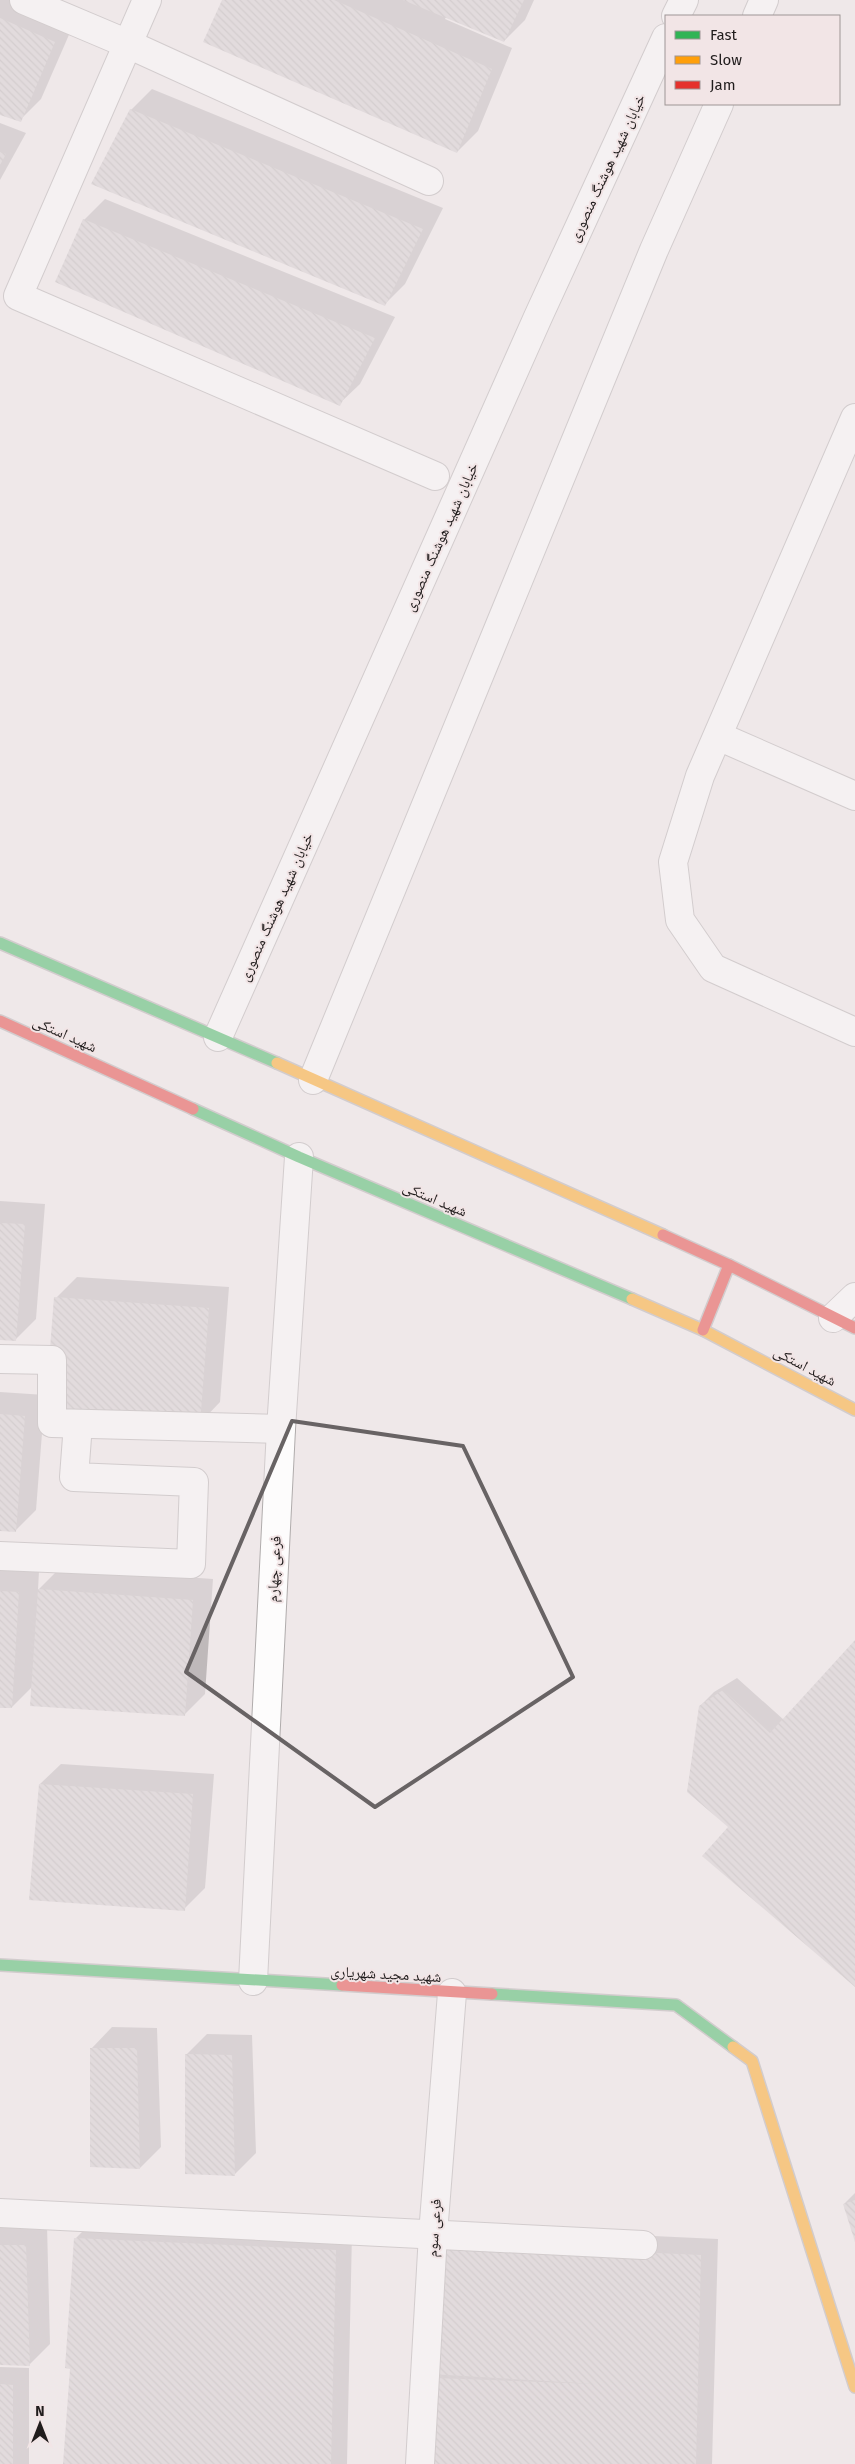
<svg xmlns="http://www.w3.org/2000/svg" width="855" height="2464" font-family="'Fira Sans','Noto Naskh Arabic',sans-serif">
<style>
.shadow{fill:#0003}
.building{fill:url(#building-back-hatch)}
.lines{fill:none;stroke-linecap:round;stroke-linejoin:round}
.street-casing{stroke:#b0acac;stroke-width:30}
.fast-casing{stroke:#b0acac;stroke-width:14}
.slow-casing{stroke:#b0acac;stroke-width:14}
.jam-casing{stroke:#b0acac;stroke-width:14}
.street{stroke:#fdfcfc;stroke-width:28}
.fast{stroke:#30b455;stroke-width:11}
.slow{stroke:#ff9f0a;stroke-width:11}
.jam{stroke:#e5322d;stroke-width:11}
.marked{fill:none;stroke:#686364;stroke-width:4;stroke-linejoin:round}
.labels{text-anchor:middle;stroke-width:4;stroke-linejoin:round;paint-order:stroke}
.street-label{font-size:15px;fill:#201c1c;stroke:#f2e5e6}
</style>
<defs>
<pattern id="building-back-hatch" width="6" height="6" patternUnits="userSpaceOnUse" patternTransform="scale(1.25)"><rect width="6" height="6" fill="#d3cdce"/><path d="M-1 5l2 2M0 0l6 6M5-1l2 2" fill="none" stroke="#b5afb0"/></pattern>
</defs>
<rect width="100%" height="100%" fill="#efe8e9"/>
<g class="shadow">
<path d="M 0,0 L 26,0 L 75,21 L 41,99 L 20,120 L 0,113 Z"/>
<path d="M 224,0 L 534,0 L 525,20 L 504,41 L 446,17 L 445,19 L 512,48 L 478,131 L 457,152 Z"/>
<path d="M 152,89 L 443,208 L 405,284 L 384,305 L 131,110 Z"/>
<path d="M 0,123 L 26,133 L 0,180 Z"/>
<path d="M 105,199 L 395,317 L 360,384 L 339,404 L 84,220 Z"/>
<path d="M 0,1201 L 45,1204 L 36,1319 L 15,1340 L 0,1339 Z"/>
<path d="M 77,1277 L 229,1287 L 220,1402 L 200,1423 L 56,1298 Z"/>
<path d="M 0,1392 L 45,1395 L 36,1510 L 15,1531 L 0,1530 Z"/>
<path d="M 60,1568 L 213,1579 L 205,1694 L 184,1715 L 33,1686 L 12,1707 L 0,1706 L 0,1569 L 39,1571 L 38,1590 Z"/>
<path d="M 855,1642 L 855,1986 L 729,1827 L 700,1706 L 714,1692 L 737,1678 L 784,1720 Z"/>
<path d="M 61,1764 L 214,1774 L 205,1888 L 184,1909 L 40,1784 Z"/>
<path d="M 112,2027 L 157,2028 L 161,2147 L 140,2168 L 92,2048 Z"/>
<path d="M 207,2034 L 252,2035 L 256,2153 L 235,2174 L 187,2054 Z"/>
<path d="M 855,2193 L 855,2239 L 844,2204 Z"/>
<path d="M 92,2222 L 352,2233 L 347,2464 L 64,2464 L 71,2367 L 75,2239 Z"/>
<path d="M 47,2225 L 50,2344 L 29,2365 L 0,2364 L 0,2226 Z"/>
<path d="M 458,2227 L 718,2239 L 712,2464 L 430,2464 L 436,2378 L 441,2373 Z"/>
<path d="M 0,2367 L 29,2368 L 29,2464 L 0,2464 Z"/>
</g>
<g class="building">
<path d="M 222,0 L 334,0 L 492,69 L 457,153 L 203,42 Z"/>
<path d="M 403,0 L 524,0 L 504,42 Z"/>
<path d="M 0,18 L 55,42 L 21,122 L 0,115 Z"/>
<path d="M 130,109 L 423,229 L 385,306 L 91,184 Z"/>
<path d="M 0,152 L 6,154 L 0,165 Z"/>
<path d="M 83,219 L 375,338 L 340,406 L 55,282 Z"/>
<path d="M 0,1223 L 25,1224 L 16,1341 L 0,1340 Z"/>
<path d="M 54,1297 L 209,1308 L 200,1424 L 45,1414 Z"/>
<path d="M 0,1414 L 25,1416 L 16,1532 L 0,1531 Z"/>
<path d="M 38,1589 L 193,1600 L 185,1716 L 30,1706 Z"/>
<path d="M 0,1591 L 19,1592 L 12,1708 L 0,1708 Z"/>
<path d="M 855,1640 L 855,1987 L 702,1856 L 728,1827 L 687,1792 L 699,1706 L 723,1690 L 770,1733 Z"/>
<path d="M 39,1784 L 193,1794 L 185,1911 L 29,1900 Z"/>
<path d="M 90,2048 L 137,2048 L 140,2169 L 90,2167 Z"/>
<path d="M 185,2054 L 232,2055 L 235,2176 L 185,2174 Z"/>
<path d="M 855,2200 L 855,2242 L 843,2204 Z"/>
<path d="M 74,2238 L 336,2250 L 331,2464 L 63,2464 L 70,2369 L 65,2368 Z"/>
<path d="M 440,2243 L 701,2255 L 696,2464 L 429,2464 L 435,2378 L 596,2384 L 430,2374 Z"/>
<path d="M 0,2245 L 26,2245 L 30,2366 L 0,2365 Z"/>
<path d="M 0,2384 L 13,2385 L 13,2464 L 0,2464 Z"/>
</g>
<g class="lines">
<defs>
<g id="street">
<path d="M 24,0 L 128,44 L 429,181"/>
<path d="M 147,0 L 18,296 L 435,476"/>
<path d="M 676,16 L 684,0"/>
<path d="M 757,16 L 764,0"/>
<path d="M 855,418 L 700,776 L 673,862 L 680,920 L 713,968 L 855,1032"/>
<path d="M 718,736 L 855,796"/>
<path d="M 218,1037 L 538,317 L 666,38"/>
<path d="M 313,1080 L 654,250 L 719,104"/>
<path d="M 833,1318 L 855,1297"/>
<path d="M 0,1359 L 52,1360 L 52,1423 L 281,1429"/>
<path d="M 0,1556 L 191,1564 L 194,1482 L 74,1477 L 78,1424"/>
<path d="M 253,1981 L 281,1429 L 299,1157"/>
<path d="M 0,2213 L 643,2245"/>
<path d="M 420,2464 L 433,2234 L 452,1993"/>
</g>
<g id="fast">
<path d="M 0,943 L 277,1063"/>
<path d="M 193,1109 L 299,1157 L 632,1299"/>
<path d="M 0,1965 L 342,1985"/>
<path d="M 492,1994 L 676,2005 L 733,2047"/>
</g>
<g id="slow">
<path d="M 277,1063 L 663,1235"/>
<path d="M 632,1299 L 703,1330 L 855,1410"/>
<path d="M 733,2047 L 752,2061 L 855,2387"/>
</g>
<g id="jam">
<path d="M 0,1021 L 193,1109"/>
<path d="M 663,1235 L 729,1265 L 855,1328"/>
<path d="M 703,1330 L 729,1265"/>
<path d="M 342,1985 L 492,1994"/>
</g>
</defs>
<use href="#street" class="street-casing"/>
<use href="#fast" class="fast-casing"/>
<use href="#slow" class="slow-casing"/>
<use href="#jam" class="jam-casing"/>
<use href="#street" class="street"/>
<use href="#fast" class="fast"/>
<use href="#slow" class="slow"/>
<use href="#jam" class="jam"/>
</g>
<path d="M0 0H855V2464H0ZM 292,1421 L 463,1446 L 573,1677 L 375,1807 L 186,1672 Z" fill="#efe8e9" fill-opacity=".55" fill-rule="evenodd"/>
<path class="marked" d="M 292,1421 L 463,1446 L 573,1677 L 375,1807 L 186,1672 Z"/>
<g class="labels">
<g class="street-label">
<text transform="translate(607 168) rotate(-65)" y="5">خیابان شهید هوشنگ منصوری</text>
<text transform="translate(441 537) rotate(-66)" y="5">خیابان شهید هوشنگ منصوری</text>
<text transform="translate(276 907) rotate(-66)" y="5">خیابان شهید هوشنگ منصوری</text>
<text transform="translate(65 1034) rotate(24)" y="5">شهید استکی</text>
<text transform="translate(435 1199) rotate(23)" y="5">شهید استکی</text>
<text transform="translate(805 1366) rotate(28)" y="5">شهید استکی</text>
<text transform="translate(274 1569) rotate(-87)" y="5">فرعی چهارم</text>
<text transform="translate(386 1974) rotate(3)" y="5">شهید مجید شهریاری</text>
<text transform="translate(434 2228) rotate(-86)" y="5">فرعی سوم</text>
</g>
</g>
<rect x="665" y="15" width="175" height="90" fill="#f2e5e6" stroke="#9e9595"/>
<rect x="675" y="31" width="25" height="8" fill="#30b455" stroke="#9e9595"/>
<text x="710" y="40" font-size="15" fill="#201c1c">Fast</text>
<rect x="675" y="56" width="25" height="8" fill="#ff9f0a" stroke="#9e9595"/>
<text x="710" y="65" font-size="15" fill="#201c1c">Slow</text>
<rect x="675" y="81" width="25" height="8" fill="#e5322d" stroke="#9e9595"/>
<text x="710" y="90" font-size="15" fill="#201c1c">Jam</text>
<g transform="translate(40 2424)" stroke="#f2e5e6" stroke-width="4" paint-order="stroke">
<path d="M0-4L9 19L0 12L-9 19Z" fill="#201c1c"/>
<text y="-8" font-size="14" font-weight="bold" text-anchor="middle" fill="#201c1c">N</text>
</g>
</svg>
